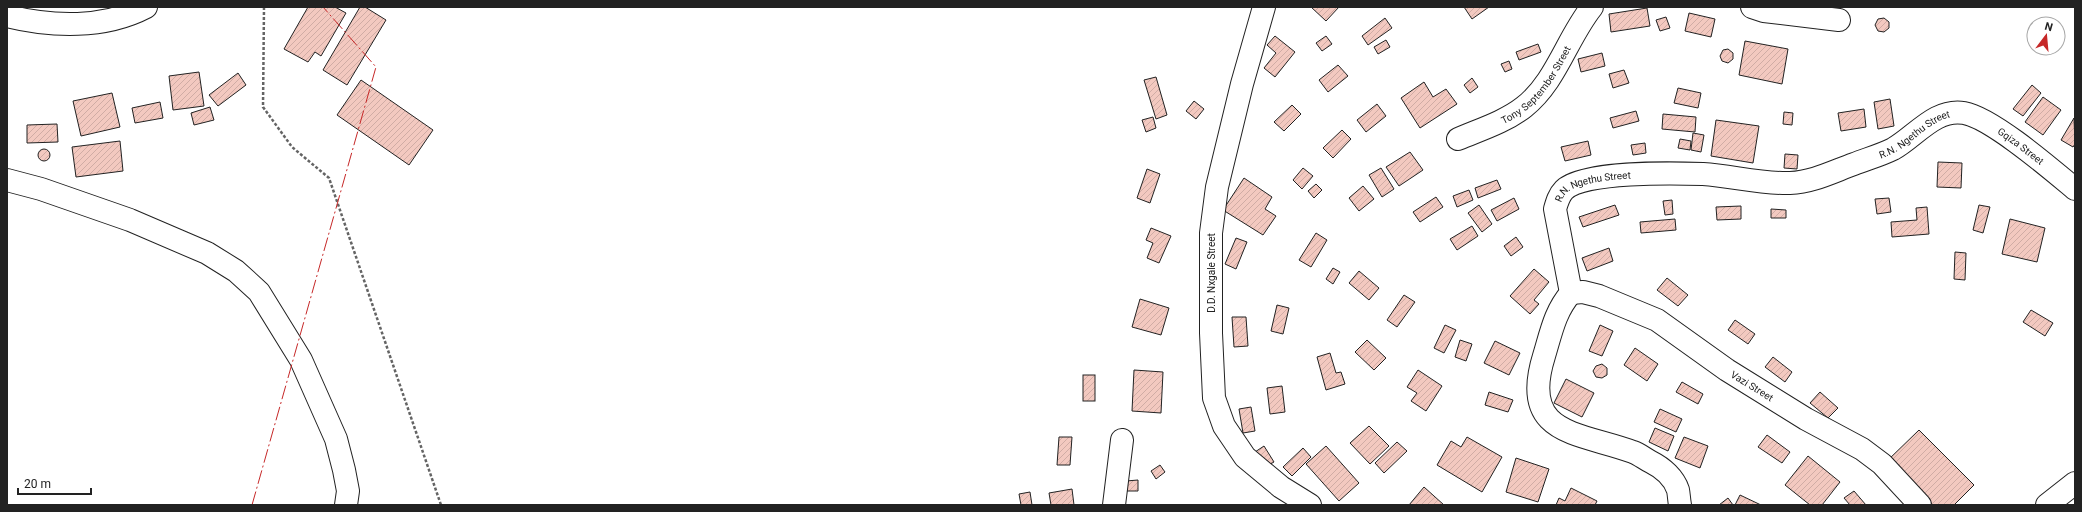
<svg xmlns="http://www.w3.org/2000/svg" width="2082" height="512" font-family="Roboto,sans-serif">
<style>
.building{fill:url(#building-hatch);stroke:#222}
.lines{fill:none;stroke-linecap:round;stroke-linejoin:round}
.minor-casing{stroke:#222;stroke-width:24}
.path{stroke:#646464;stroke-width:2.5;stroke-dasharray:3 2;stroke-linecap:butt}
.minor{stroke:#fff;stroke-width:22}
.power{stroke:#c62828;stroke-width:1;stroke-dasharray:14 3 2 3;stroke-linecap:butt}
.labels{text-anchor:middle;stroke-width:3;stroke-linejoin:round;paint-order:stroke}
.street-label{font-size:10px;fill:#222;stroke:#fff}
</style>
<defs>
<pattern id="building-hatch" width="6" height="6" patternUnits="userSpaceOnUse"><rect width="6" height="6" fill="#f3c9c0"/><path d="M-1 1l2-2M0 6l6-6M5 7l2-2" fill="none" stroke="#d0aca5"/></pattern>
</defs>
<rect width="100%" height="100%" fill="#fff"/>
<g class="building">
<path d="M 308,7 L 335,7 L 346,13 L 321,56 L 315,52 L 308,62 L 284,49 Z"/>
<path d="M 360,7 L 365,7 L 386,20 L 347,85 L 323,70 Z"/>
<path d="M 1311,7 L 1339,7 L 1326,21 Z"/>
<path d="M 1464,7 L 1489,7 L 1472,19 Z"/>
<path d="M 1647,8 L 1650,26 L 1611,32 L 1609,14 Z"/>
<path d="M 1689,13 L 1715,19 L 1711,37 L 1685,31 Z"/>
<path d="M 1666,17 L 1670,28 L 1660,31 L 1656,20 Z"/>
<path d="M 1385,18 L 1392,28 L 1368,45 L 1362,36 Z"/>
<path d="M 1884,18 L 1889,22 L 1889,28 L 1884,32 L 1878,31 L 1875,25 L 1878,19 Z"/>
<path d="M 1275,36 L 1295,52 L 1275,77 L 1264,68 L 1276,53 L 1267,45 Z"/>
<path d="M 1326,36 L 1332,44 L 1322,51 L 1316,43 Z"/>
<path d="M 1386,40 L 1390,47 L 1378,54 L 1374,47 Z"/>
<path d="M 1745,41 L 1788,49 L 1782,84 L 1739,75 Z"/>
<path d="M 1538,44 L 1541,52 L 1519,60 L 1516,52 Z"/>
<path d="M 1728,49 L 1733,53 L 1733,59 L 1728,63 L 1722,61 L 1720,56 L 1723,50 Z"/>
<path d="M 1602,53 L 1605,66 L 1581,72 L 1578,59 Z"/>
<path d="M 1509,61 L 1512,69 L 1505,72 L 1501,64 Z"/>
<path d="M 1338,65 L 1348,76 L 1328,92 L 1319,80 Z"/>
<path d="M 1624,70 L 1629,83 L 1613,88 L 1609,74 Z"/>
<path d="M 199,72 L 204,106 L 173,110 L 169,76 Z"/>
<path d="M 238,73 L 246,85 L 218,106 L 209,95 Z"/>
<path d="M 1156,77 L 1167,115 L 1156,119 L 1144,80 Z"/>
<path d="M 1472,78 L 1478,87 L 1470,93 L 1464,85 Z"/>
<path d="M 361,80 L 433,130 L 409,165 L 337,115 Z"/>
<path d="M 1424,82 L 1433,97 L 1446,89 L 1457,104 L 1420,128 L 1401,98 Z"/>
<path d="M 2032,85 L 2041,93 L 2023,116 L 2013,109 Z"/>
<path d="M 1678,88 L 1701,93 L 1698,108 L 1674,103 Z"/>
<path d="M 112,93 L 120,127 L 81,136 L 73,101 Z"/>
<path d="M 2043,97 L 2061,110 L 2043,135 L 2025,122 Z"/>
<path d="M 1890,99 L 1894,126 L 1878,129 L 1874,102 Z"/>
<path d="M 1194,101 L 1204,109 L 1196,119 L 1186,111 Z"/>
<path d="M 160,102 L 163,118 L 135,123 L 132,108 Z"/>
<path d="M 1377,104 L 1386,116 L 1366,132 L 1357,120 Z"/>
<path d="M 1292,105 L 1301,114 L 1284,131 L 1274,122 Z"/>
<path d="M 210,107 L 214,120 L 194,125 L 191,113 Z"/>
<path d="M 1864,109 L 1866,127 L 1841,131 L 1838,113 Z"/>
<path d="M 1636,111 L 1639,121 L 1613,128 L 1610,118 Z"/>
<path d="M 1784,112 L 1793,113 L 1792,125 L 1783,124 Z"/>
<path d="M 1663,114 L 1696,117 L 1695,132 L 1662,129 Z"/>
<path d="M 1153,117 L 1156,128 L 1146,132 L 1142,120 Z"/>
<path d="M 2074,118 L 2075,144 L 2073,147 L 2061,140 Z"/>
<path d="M 1716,120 L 1759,126 L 1753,163 L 1711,156 Z"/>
<path d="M 57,124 L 58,142 L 27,143 L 27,125 Z"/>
<path d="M 1342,130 L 1351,139 L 1333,158 L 1323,148 Z"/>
<path d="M 1693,133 L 1704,135 L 1701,152 L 1691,150 Z"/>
<path d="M 1680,139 L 1691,141 L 1690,150 L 1678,148 Z"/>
<path d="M 120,141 L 123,171 L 76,177 L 72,147 Z"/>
<path d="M 1588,141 L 1591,155 L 1565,161 L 1561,147 Z"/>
<path d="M 1645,143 L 1646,153 L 1633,155 L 1631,145 Z"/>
<circle cx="44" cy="155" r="6"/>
<path d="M 1410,152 L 1423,170 L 1399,186 L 1386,167 Z"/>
<path d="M 1785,154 L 1798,155 L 1797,169 L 1784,168 Z"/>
<path d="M 1938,162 L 1962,163 L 1961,188 L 1937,187 Z"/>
<path d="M 1303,168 L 1313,176 L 1302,189 L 1293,180 Z"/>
<path d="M 1381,168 L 1394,189 L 1382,197 L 1369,175 Z"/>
<path d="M 1147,169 L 1160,174 L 1150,203 L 1137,198 Z"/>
<path d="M 1244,178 L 1272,197 L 1265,209 L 1276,216 L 1263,235 L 1223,210 Z"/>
<path d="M 1497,180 L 1501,189 L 1478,198 L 1475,188 Z"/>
<path d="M 1316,184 L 1322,190 L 1314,198 L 1308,191 Z"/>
<path d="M 1363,186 L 1374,199 L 1359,211 L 1349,198 Z"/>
<path d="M 1469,190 L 1473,200 L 1457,207 L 1453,196 Z"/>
<path d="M 1436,197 L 1443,207 L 1420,222 L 1413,212 Z"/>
<path d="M 1514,198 L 1519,209 L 1497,221 L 1491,210 Z"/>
<path d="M 1889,198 L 1891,212 L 1877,214 L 1875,199 Z"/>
<path d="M 1672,200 L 1673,214 L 1665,215 L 1663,201 Z"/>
<path d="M 1479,205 L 1492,224 L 1482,232 L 1468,213 Z"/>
<path d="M 1615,205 L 1619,215 L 1583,227 L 1579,217 Z"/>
<path d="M 1979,205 L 1990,207 L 1983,233 L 1973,230 Z"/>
<path d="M 1741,206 L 1741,219 L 1717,220 L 1716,207 Z"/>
<path d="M 1927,207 L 1929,234 L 1892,237 L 1891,222 L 1917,220 L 1916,208 Z"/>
<path d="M 1771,209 L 1786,210 L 1786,218 L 1771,218 Z"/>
<path d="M 1675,219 L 1676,230 L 1641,233 L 1640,222 Z"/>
<path d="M 2010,219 L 2045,228 L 2037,262 L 2002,254 Z"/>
<path d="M 1472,226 L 1478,236 L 1457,250 L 1450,239 Z"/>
<path d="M 1151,228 L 1171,236 L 1159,263 L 1147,258 L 1153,243 L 1146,240 Z"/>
<path d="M 1316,233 L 1327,240 L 1311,267 L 1299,260 Z"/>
<path d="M 1516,237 L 1523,247 L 1511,256 L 1504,246 Z"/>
<path d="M 1236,238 L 1247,242 L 1236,269 L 1225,264 Z"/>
<path d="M 1609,248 L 1613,261 L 1587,271 L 1582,258 Z"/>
<path d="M 1955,252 L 1966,253 L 1965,280 L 1954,279 Z"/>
<path d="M 1333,268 L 1340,272 L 1333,284 L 1326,279 Z"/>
<path d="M 1534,269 L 1549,282 L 1534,300 L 1539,304 L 1530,314 L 1510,296 Z"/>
<path d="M 1359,271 L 1379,288 L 1369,300 L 1349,283 Z"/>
<path d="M 1667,278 L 1688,295 L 1678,306 L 1657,290 Z"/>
<path d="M 1404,295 L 1415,302 L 1397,327 L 1387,320 Z"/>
<path d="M 1140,299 L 1169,308 L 1161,335 L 1132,327 Z"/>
<path d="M 1277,305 L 1289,308 L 1283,334 L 1271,331 Z"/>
<path d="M 2031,310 L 2053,323 L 2045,336 L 2023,322 Z"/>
<path d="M 1232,317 L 1246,317 L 1248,346 L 1234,347 Z"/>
<path d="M 1735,320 L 1755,334 L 1748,344 L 1728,330 Z"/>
<path d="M 1445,325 L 1456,330 L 1444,353 L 1434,348 Z"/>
<path d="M 1600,325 L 1613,331 L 1602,356 L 1589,351 Z"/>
<path d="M 1367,340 L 1386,358 L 1374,370 L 1355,352 Z"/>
<path d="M 1460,340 L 1472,344 L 1466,361 L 1455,357 Z"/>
<path d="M 1495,341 L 1520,353 L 1509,375 L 1484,363 Z"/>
<path d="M 1635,348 L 1658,364 L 1647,381 L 1624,365 Z"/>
<path d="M 1330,353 L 1336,373 L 1341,372 L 1345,384 L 1326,390 L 1317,357 Z"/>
<path d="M 1773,357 L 1792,372 L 1785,382 L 1765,367 Z"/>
<path d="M 1602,364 L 1607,368 L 1607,375 L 1602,378 L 1596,377 L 1593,371 L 1596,366 Z"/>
<path d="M 1134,370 L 1163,372 L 1161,413 L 1132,411 Z"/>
<path d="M 1418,370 L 1442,386 L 1426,411 L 1411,401 L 1417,393 L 1407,387 Z"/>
<rect x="1083" y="375" width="12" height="26"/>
<path d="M 1566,379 L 1594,393 L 1582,417 L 1554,403 Z"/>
<path d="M 1682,382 L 1703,394 L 1698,404 L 1676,392 Z"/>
<path d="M 1282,386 L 1285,412 L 1270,414 L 1267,388 Z"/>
<path d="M 1489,392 L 1513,400 L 1508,412 L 1485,405 Z"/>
<path d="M 1820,392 L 1838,408 L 1828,418 L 1810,403 Z"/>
<path d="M 1251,407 L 1255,431 L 1243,433 L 1239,409 Z"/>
<path d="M 1660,409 L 1682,419 L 1676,432 L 1654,422 Z"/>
<path d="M 1369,426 L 1389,446 L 1370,464 L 1350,443 Z"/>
<path d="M 1655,428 L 1674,436 L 1668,451 L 1649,442 Z"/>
<path d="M 1919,430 L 1974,485 L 1954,505 L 1929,505 L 1886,462 Z"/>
<path d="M 1767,435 L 1790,452 L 1782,463 L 1758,447 Z"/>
<path d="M 1059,437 L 1072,437 L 1070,465 L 1057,465 Z"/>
<path d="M 1467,437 L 1502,457 L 1482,492 L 1437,465 L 1451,441 L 1461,447 Z"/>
<path d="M 1684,437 L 1708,446 L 1700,468 L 1675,458 Z"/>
<path d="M 1397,442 L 1407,451 L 1384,473 L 1375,463 Z"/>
<path d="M 1264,446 L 1274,462 L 1265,467 L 1255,452 Z"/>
<path d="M 1326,446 L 1359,483 L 1339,501 L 1306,464 Z"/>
<path d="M 1303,448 L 1311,457 L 1292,476 L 1283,467 Z"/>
<path d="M 1808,456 L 1840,482 L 1822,505 L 1810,505 L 1785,485 Z"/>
<path d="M 1516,458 L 1549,469 L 1538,502 L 1506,492 Z"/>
<path d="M 1160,465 L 1165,472 L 1156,479 L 1151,471 Z"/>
<path d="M 1138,480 L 1138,491 L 1126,491 L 1126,481 Z"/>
<path d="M 1424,487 L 1444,505 L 1409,505 Z"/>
<path d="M 1571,488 L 1597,501 L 1595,505 L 1556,505 L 1559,498 L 1565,501 Z"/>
<path d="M 1072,489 L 1074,505 L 1051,505 L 1049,493 Z"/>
<path d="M 1854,491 L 1866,505 L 1850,505 L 1844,498 Z"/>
<path d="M 1030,492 L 1032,505 L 1021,505 L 1019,494 Z"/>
<path d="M 1740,495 L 1761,505 L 1735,505 Z"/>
<path d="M 1728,498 L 1733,505 L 1719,505 Z"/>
</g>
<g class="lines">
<defs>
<g id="minor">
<path d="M 1264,7 L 1242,84 L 1217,187 L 1211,233 L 1211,333 L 1214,398 L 1224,426 L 1245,457 L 1281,487 L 1310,505"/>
<path d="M 1752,7 L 1764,11 L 1839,20"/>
<path d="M 7,16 C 52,27 104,29 146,7"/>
<path id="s1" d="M 1458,139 C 1479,130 1505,122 1524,107 C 1556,82 1567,38 1592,7"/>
<path d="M 7,180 L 41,189 L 130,220 L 207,253 L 236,271 L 259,292 L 301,360 L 336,439 L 344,470 L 348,491 L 346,505"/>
<path id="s2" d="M 1571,293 L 1555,209 C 1557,202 1559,195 1564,190 C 1583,171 1675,173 1703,174 C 1732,176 1762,184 1790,183 C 1813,182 1832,172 1854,164 C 1867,159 1881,155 1893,149 C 1915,137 1935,108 1964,113 C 1992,118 2051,169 2075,189"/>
<path id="s3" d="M 1571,293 L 1583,292 L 1599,296 L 1657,320 L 1727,370 L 1806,419 L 1862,449 L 1882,464 L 1920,505"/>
<path d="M 1571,293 C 1555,311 1551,333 1544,356 C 1519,436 1579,432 1633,452 C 1639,454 1645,459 1651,462 C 1663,468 1674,478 1678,490 C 1679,495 1679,500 1680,505"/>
<path d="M 1114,505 L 1122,440"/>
<path d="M 2047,505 L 2075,483"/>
</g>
</defs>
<use href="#minor" class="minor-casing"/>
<path class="path" d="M 264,7 L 263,107 L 292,147 L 329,178 L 441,505"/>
<use href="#minor" class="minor"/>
<path class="power" d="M 252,505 L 376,67 L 323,7"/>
</g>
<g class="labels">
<g class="street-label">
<text dy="4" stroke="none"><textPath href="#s1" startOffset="98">Tony September Street</textPath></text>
<text dy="4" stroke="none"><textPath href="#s2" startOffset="471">R.N. Ngethu Street</textPath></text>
<text dy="4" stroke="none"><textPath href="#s2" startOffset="593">Gqiza Street</textPath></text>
<text dy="4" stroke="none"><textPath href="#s2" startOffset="135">R.N. Ngethu Street</textPath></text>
<text transform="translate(1211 273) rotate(-90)" y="4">D.D. Nxgale Street</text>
<text dy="4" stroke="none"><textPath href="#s3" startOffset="207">Vazi Street</textPath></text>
</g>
</g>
<rect width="2082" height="512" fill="none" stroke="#222222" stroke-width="16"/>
<g transform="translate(2046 36) rotate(16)"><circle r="19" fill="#ffffff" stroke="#a7a7a7"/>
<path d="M0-3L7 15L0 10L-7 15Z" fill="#c62828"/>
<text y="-6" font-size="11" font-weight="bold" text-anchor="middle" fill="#222222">N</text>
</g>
<path d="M18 488v6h73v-6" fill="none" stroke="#222222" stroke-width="2"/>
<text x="24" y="488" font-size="12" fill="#222222" stroke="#ffffff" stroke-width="3" paint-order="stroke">20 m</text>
</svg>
